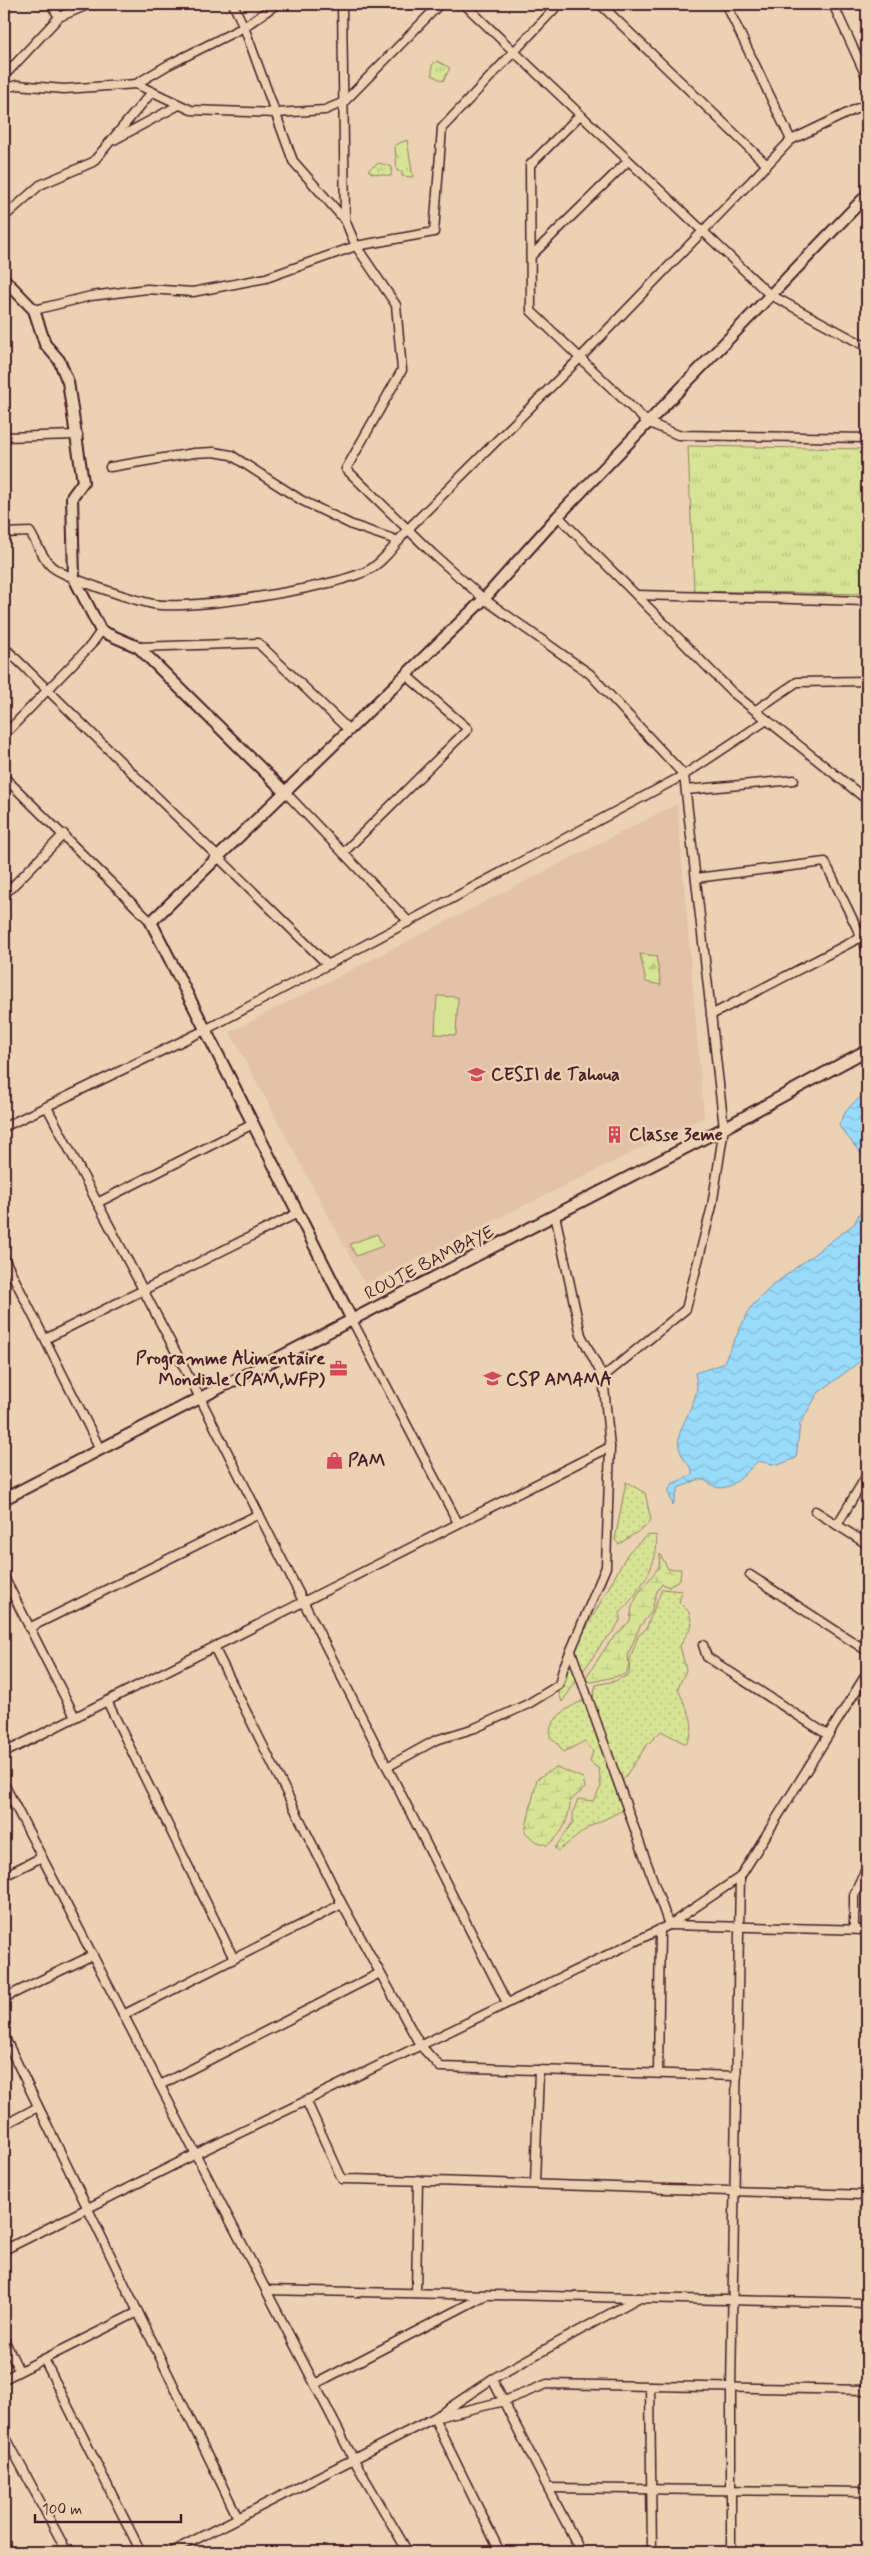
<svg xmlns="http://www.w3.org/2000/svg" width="871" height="2556" font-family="Mynerve,sans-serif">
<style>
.built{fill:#e3c2a7}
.grass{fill:url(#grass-dots);stroke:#908260}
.forest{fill:url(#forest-firs);stroke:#908260}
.wetland{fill:url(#wetland-marsh);stroke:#908260}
.park{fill:url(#park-tufts);stroke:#908260}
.garden{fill:#d7e496;stroke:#908260}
.water{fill:url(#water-waves);stroke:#7990a8}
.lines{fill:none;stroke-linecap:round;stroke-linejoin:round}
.minor-casing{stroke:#4a1f2b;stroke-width:11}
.tertiary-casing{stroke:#4a1f2b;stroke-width:14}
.minor{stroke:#ead2b2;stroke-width:8}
.tertiary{stroke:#ead2b2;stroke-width:10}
.labels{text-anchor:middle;stroke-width:5;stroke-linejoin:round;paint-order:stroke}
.poi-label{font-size:18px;font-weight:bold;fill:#4a1f2b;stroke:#ead2b2;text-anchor:start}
.street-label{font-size:18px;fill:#4a1f2b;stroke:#ead2b2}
</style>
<defs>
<pattern id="grass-dots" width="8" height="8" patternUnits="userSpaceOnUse" patternTransform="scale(1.25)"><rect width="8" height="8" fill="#d7e496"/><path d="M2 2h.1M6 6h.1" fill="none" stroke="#bac381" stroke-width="1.8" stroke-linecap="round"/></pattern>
<pattern id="forest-firs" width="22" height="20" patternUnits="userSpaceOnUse" patternTransform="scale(1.25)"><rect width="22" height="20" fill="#d7e496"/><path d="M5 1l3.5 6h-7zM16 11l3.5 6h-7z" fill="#bac381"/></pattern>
<pattern id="wetland-marsh" width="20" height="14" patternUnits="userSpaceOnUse" patternTransform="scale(1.25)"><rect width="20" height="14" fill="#d7e496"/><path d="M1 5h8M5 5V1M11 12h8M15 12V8" fill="none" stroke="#bac381"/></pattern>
<pattern id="park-tufts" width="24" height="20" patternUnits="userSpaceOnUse" patternTransform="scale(1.25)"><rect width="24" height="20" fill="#d7e496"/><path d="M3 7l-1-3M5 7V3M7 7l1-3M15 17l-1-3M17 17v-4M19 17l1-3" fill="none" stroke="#bac381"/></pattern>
<pattern id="water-waves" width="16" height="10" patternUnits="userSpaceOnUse" patternTransform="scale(1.25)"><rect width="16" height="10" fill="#99dbfb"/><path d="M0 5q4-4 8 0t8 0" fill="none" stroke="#85bcd7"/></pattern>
</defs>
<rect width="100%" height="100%" fill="#ead2b2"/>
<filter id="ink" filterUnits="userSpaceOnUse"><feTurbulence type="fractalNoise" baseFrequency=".02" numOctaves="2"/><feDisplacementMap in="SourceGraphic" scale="10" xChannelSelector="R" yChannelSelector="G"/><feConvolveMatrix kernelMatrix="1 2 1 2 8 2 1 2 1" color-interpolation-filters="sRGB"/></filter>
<g filter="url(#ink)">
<path class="built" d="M 677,804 L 704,1117 L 365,1284 L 230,1032 Z"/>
<g class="grass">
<path d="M 626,1482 L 645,1493 L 651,1520 L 645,1527 L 619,1544 L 615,1540 Z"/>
<path d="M 656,1535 C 661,1563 637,1594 620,1613 L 620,1620 L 614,1631 L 603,1642 L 562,1702 L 559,1693 L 569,1659 L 628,1553 L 646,1536 Z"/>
<path d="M 662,1589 L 682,1591 L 679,1602 L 689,1612 L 692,1625 L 680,1646 L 686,1670 L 678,1688 C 685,1710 700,1722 686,1744 L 661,1731 L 647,1745 L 622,1781 L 629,1807 L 589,1827 L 558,1851 L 555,1848 L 573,1822 L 573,1812 L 578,1799 L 593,1801 L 601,1787 L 599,1769 L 590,1762 L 593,1751 L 585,1741 L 563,1752 L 558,1744 L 550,1737 C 550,1733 550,1728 552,1725 C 558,1712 580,1700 593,1698 L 596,1685 L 615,1681 L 629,1675 L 630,1659 L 638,1636 L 646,1629 Z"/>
</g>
<path class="forest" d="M 640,954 L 656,956 L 661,985 L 646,982 Z"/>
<g class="wetland">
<path d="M 660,1554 L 668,1569 L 681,1569 L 680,1579 L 669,1587 L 662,1584 L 657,1591 L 651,1612 L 639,1628 L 628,1655 L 629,1665 L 626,1674 L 592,1682 L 584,1680 L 609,1643 L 630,1621 L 632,1607 L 638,1594 L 659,1567 Z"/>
<path d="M 556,1767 L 583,1778 L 585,1788 L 571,1800 C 567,1822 565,1832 547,1845 L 535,1841 L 525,1832 L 537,1779 Z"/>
</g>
<g class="park">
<path d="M 437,61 L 450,68 L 443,81 L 432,75 L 432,65 Z"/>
<path d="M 407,140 L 413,177 L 402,176 L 402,171 L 397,171 L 395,145 Z"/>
<path d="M 379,163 L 392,167 L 391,176 L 372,173 L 368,170 Z"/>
<path d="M 688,446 L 867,449 L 867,594 L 694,591 Z"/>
</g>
<g class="garden">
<path d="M 437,996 L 458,997 L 456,1035 L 435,1034 Z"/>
<path d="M 377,1234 L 383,1246 L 356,1256 L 350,1244 Z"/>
</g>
<g class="water">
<path d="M 867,1094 L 867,1161 L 839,1126 C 843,1112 854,1100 867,1094 Z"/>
<path d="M 867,1199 L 867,1356 L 818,1393 L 800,1424 L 796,1458 L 778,1465 L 758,1461 C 747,1471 732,1492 716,1487 C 709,1484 705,1478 697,1480 C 691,1482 687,1486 679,1487 L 673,1505 L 668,1492 L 672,1484 L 692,1475 L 692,1469 C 663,1438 689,1424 696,1393 C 698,1387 696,1379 695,1373 L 723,1364 L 750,1308 L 773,1285 L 854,1224 Z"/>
</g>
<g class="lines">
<defs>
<g id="minor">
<path d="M 233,4 L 244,27 L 293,161 L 345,220 L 356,246 L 396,305 L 402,370 L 346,469 L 432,553 L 484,599 L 590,674 L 684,775 L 724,1128 L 712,1206 L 686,1309 L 603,1377"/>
<path d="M 342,4 L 345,220"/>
<path d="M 464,4 L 769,294 L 867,347"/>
<path d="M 600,4 L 767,165"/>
<path d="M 726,4 L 791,140"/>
<path d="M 833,4 L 867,78"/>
<path d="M 59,17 L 90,4"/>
<path d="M 4,76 L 59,17 L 51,4"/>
<path d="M 136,84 L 191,110 L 276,113 L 325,110 L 344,102 L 440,4"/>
<path d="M 4,88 L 17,85 L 64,89 L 136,84 L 168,65 L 244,27 L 277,4"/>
<path d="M 580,115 L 530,165 L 531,311 L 647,422 L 678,435 L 867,438"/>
<path d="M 114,140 L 179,105"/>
<path d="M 4,217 L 40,185 L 93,162 L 152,92"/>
<path d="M 531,256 L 628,161"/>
<path d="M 34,310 L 91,296 L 147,289 L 193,292 L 266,278 L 356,246 L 434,232 L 442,128 L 559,4"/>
<path d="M 4,437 L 78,435"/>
<path d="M 110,467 L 194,453 L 214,452 L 231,455 L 301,500 L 352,525 L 399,541"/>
<path d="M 558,516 L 732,692 L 867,800"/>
<path d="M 4,533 L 30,532 C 36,542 42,556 50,565 C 61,577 134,600 153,604 C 188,611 343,587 372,568 C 387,558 397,542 408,529 L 581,357 L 791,140 L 860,107 L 867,108"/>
<path d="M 637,595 L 867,601"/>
<path d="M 4,647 L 328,965"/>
<path d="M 138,647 L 258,643 L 349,730"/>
<path d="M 756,710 L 797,682 L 867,681"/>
<path d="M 4,735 L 91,645 L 101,631"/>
<path d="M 4,777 L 151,922"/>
<path d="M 686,790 L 794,780"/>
<path d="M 285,792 L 409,922"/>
<path d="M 343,853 L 468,729 L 406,675"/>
<path d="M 696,878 L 825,862 L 867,949"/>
<path d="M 4,895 L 64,834"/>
<path d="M 711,1015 L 867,934"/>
<path d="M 47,1107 L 200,1398 L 507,2003"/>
<path d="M 4,1127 L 205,1030 L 684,775 L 767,720"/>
<path d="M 97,1203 L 253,1124"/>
<path d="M 4,1258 L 100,1449"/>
<path d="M 352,1320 L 458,1523"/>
<path d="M 45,1339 L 298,1213"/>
<path d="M 815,1511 L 867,1544"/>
<path d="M 837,1525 L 867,1475"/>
<path d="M 750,1575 L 867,1651"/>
<path d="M 4,1577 L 75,1717"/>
<path d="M 29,1628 L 259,1514"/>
<path d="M 703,1645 L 707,1657 L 828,1735"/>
<path d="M 214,1647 L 342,1904 L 420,2045 L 440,2067 L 737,2076"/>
<path d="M 571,1651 L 669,1925 L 867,1930"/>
<path d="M 107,1701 L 234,1959"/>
<path d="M 4,1753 L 610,1447"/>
<path d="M 387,1767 L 436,1740 L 475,1728 L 528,1704 L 559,1685 L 563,1669 L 606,1567 L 610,1447 L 603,1377 L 581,1335 L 555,1215"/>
<path d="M 4,1784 L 354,2460 L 408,2552"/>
<path d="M 4,1876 L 42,1857"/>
<path d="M 854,1929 L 854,1895 L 867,1867"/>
<path d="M 4,1998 L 93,1955"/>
<path d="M 123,2015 L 342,1904"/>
<path d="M 4,2036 L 238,2518"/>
<path d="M 658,2073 L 660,1929"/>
<path d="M 160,2085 L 380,1973"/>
<path d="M 306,2100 L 342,2179 C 517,2182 692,2191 867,2195"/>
<path d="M 4,2125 L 38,2107"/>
<path d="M 535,2183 L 539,2070"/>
<path d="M 4,2250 L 196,2154 L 669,1925 L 740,1877"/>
<path d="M 266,2290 L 867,2303"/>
<path d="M 416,2293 L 418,2180"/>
<path d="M 4,2339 L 19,2371"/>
<path d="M 44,2359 L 141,2552"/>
<path d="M 4,2379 L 138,2312"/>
<path d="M 492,2379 L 581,2552"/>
<path d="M 315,2384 L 486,2295"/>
<path d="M 650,2386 L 652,2552"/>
<path d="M 4,2434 L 67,2552"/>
<path d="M 550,2488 L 867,2492"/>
<path d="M 171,2552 L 434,2418 L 492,2379 L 638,2298"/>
<path d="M 500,2552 L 434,2418 L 504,2401 L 547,2384 L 867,2390"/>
<path d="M 731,2552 L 731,2387 L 740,1877 L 867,1673"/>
</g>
<g id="tertiary">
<path d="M 4,279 L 34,310 L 45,344 L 59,360 L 68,382 L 83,482 L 72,497 L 74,578 L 101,631 L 138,647 L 285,792"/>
<path d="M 352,1320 L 151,922 L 484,599 L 558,516 L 867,195"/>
<path d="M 4,1499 L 724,1128 L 867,1050"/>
</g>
</defs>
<use href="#minor" class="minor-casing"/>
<use href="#tertiary" class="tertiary-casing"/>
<use href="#minor" class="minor"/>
<use href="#tertiary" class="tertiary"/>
</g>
</g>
<defs>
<symbol id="school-bare" viewBox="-9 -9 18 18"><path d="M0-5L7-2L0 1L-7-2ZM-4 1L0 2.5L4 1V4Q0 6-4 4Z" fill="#d1495b" stroke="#ead2b2" stroke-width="2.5" paint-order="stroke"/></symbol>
<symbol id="building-bare" viewBox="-9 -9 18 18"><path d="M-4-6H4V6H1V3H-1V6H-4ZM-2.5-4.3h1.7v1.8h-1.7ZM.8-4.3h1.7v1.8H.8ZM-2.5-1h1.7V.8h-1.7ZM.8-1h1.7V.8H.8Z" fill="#d1495b" stroke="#ead2b2" stroke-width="2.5" paint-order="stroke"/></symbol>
<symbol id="office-bare" viewBox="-9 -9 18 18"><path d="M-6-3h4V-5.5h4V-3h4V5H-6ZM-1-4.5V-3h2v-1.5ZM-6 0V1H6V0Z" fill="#d1495b" stroke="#ead2b2" stroke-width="2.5" paint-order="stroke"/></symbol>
<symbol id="shop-bare" viewBox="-9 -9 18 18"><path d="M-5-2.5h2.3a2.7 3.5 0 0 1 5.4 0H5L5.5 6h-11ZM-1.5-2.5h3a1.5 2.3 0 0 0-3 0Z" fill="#d1495b" stroke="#ead2b2" stroke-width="2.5" paint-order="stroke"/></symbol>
</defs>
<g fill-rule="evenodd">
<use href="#school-bare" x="464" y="1062" width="25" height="25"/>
<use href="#building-bare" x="602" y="1122" width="25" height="25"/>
<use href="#office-bare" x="326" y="1356" width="25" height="25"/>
<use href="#school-bare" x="480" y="1366" width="25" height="25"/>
<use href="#shop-bare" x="322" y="1448" width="25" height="25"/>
</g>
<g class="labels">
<g class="poi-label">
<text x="491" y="1080">CESII de Tahoua</text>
<text x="629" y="1140">Classe 3eme</text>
<text x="325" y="1364" text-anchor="end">Programme Alimentaire<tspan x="325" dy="21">Mondiale (PAM,WFP)</tspan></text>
<text x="506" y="1385">CSP AMAMA</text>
<text x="348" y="1466">PAM</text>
</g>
<g class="street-label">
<text transform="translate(429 1262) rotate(-27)" y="6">ROUTE BAMBAYE</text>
</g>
</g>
<rect width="871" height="2556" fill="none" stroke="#ead2b2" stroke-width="20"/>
<rect x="10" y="10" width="851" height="2536" fill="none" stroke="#4a1f2b" stroke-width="2" filter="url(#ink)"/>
<path d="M35 2514v8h146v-8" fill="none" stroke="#4a1f2b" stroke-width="2.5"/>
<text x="42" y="2514" font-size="15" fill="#4a1f2b" stroke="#ead2b2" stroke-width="4" paint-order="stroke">100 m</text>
</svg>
